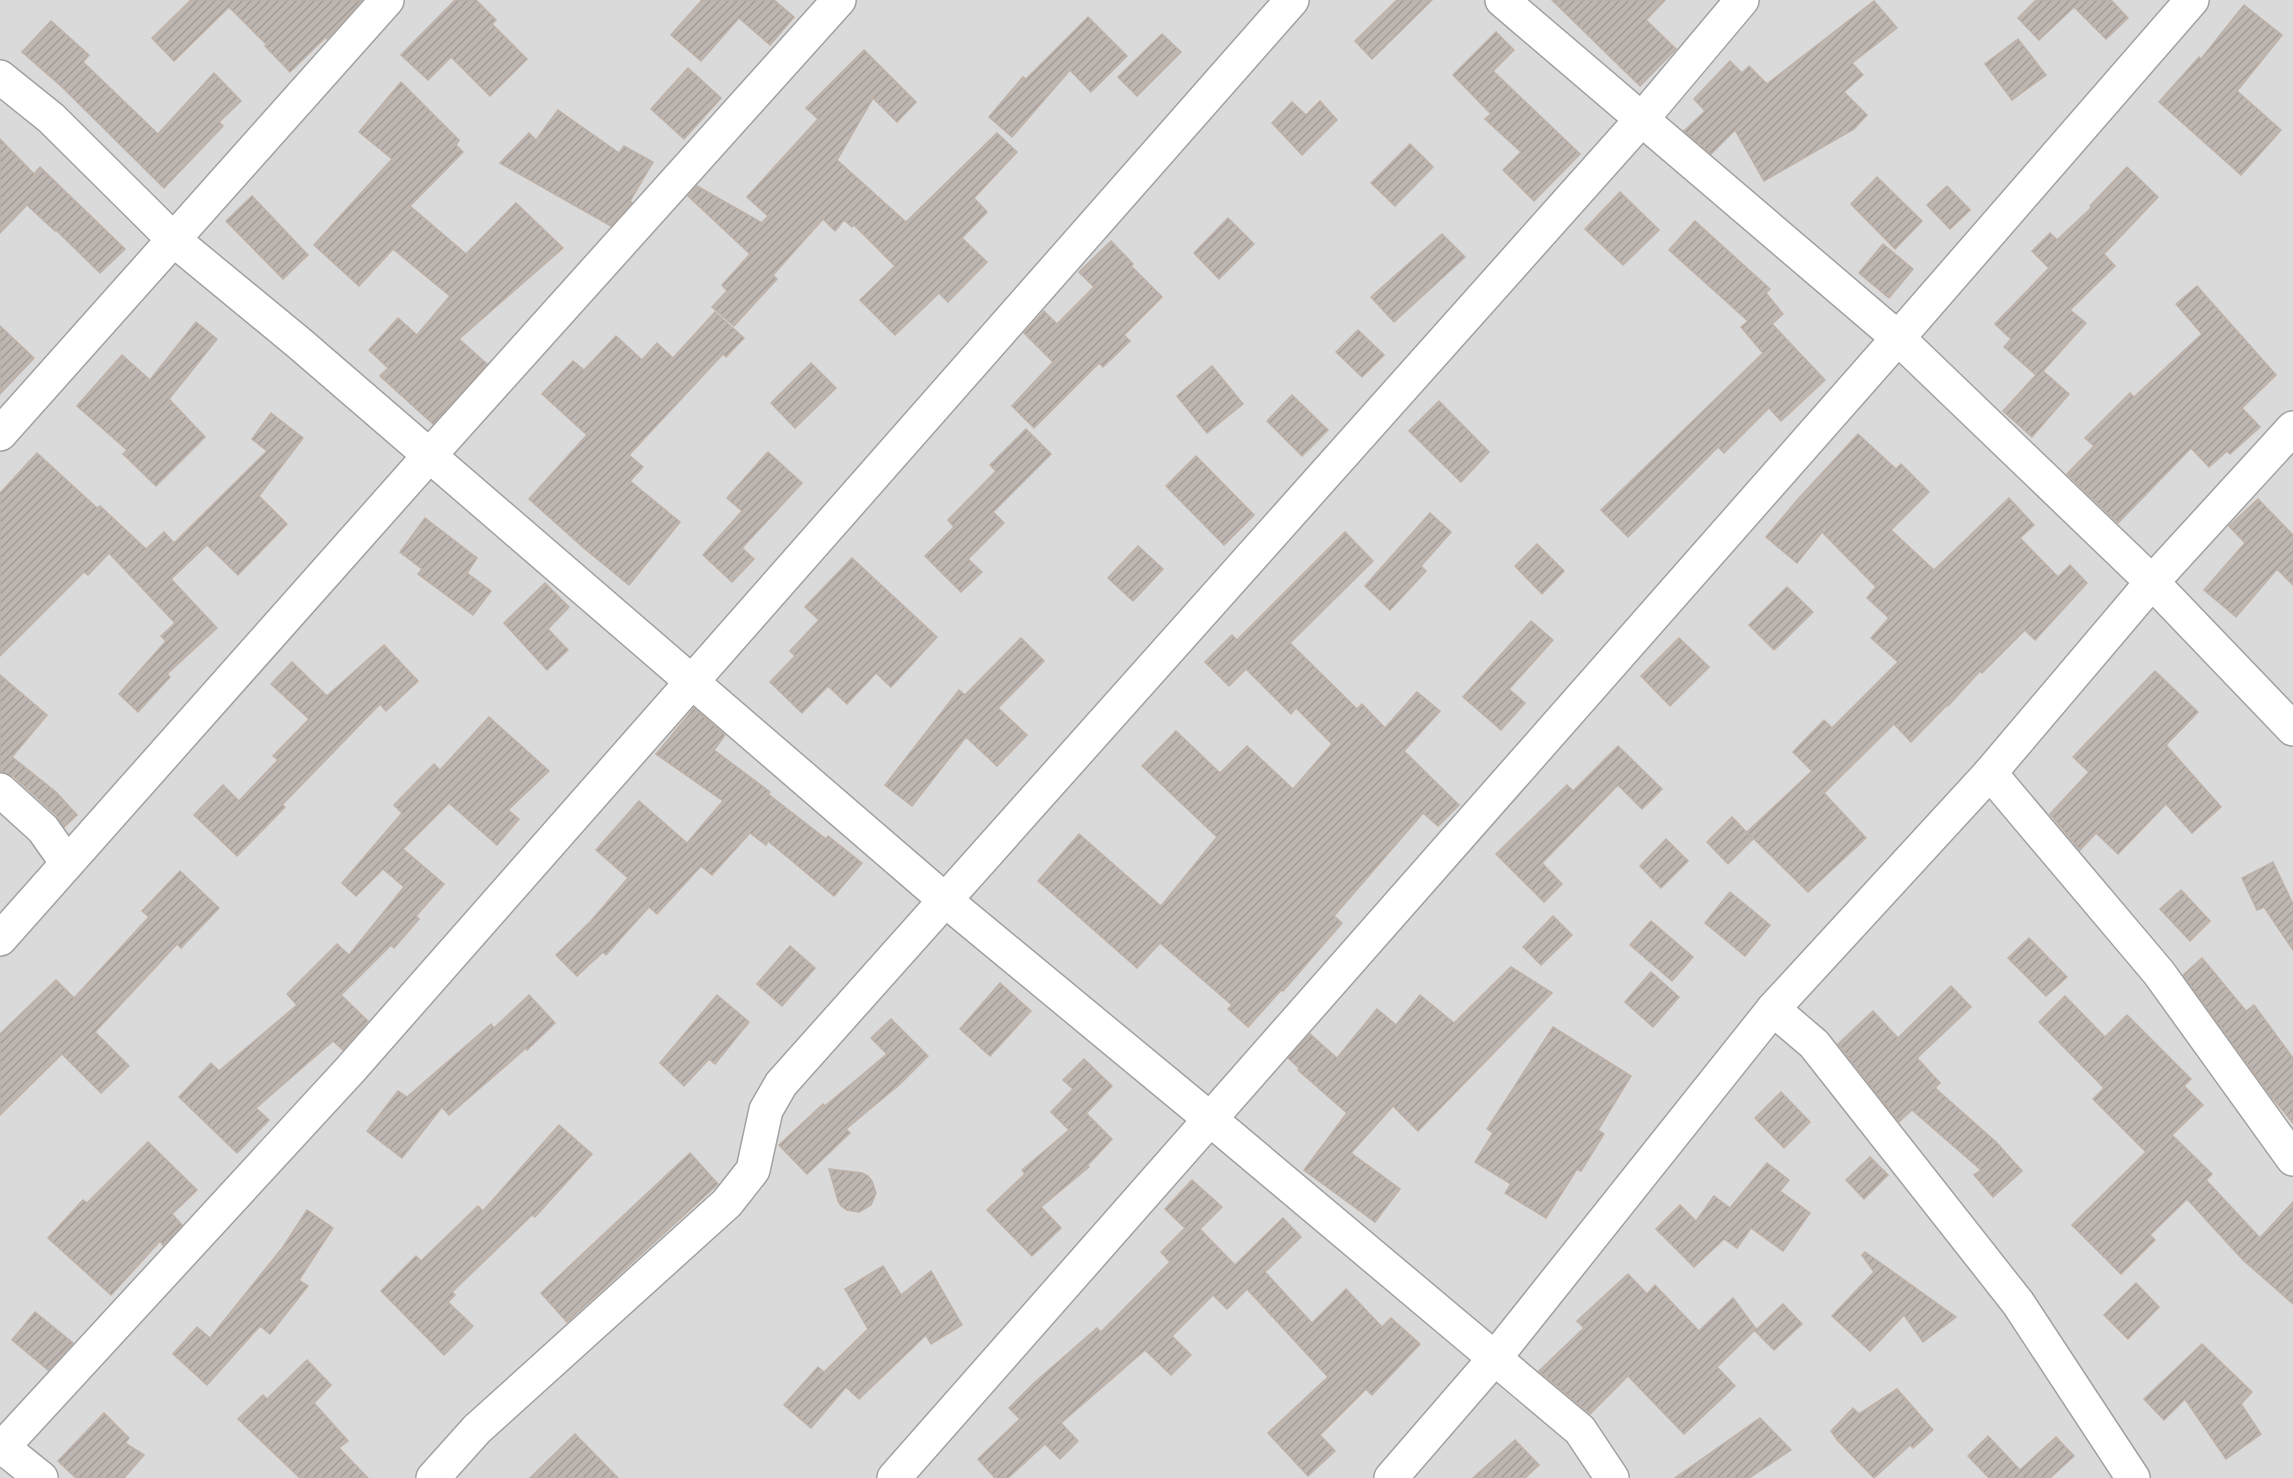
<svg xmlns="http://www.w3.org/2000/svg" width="2293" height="1478" font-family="Rubik,sans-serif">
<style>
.residential{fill:#dbdada}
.building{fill:url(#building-hatch);stroke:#bdb1a8;stroke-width:1.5}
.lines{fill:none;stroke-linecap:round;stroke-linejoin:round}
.street-casing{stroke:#a1a1a1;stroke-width:36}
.street{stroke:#fff;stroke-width:33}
</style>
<defs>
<pattern id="building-hatch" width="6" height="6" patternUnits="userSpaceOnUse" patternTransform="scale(1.5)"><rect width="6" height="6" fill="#bdb6b1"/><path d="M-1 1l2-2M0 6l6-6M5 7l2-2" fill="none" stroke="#a29c98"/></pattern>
</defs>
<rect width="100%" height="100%" fill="#edeae4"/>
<rect class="residential" x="0" y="0" width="2293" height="1478"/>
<g class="building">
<path d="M 191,0 L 362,0 L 327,39 L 326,37 L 290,72 L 265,46 L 267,45 L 229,7 L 174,61 L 152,38 Z"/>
<path d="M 455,0 L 476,0 L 496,20 L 492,24 L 527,59 L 490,96 L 451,57 L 428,80 L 401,55 Z"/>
<path d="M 702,0 L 774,0 L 794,17 L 770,45 L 739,18 L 701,61 L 671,35 Z"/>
<path d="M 1397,0 L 1432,0 L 1372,59 L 1355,41 Z"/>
<path d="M 1552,0 L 1665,0 L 1646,20 L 1676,49 L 1640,86 Z"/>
<path d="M 2036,0 L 2111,0 L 2128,18 L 2106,39 L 2074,7 L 2039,40 L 2018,18 Z"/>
<path d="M 1874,1 L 1897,28 L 1852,63 L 1863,75 L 1844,92 L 1867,115 L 1854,129 L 1764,181 L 1735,130 L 1711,154 L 1684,131 L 1705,111 L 1694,99 L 1730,61 L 1742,73 L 1749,66 L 1767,84 Z"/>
<path d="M 2244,5 L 2282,35 L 2237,91 L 2281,130 L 2241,175 L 2159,102 L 2199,57 L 2201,59 Z"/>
<path d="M 1088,17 L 1127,56 L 1091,92 L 1070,70 L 1012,137 L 989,117 L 1023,77 L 1026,79 Z"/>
<path d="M 51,21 L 89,55 L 83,62 L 158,134 L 214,73 L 241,101 L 219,122 L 223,126 L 164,188 L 61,86 L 22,52 Z"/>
<path d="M 1496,32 L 1514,50 L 1493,71 L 1580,154 L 1534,201 L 1503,170 L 1521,152 L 1485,119 L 1491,114 L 1453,75 Z"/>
<path d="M 1162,34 L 1181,52 L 1137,96 L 1118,77 Z"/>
<path d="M 2018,39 L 2046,75 L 2012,100 L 1985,64 Z"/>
<path d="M 864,50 L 916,102 L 897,122 L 873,98 L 837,160 L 906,222 L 997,133 L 1017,152 L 974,198 L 987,212 L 962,238 L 987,262 L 948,302 L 939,293 L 895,335 L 860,300 L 895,266 L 854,225 L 852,227 L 844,220 L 835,231 L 823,219 L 773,275 L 777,279 L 734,326 L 712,307 L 727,291 L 722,285 L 750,254 L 688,196 L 697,186 L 762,223 L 768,216 L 747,197 L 818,119 L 806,108 Z"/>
<path d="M 688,68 L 721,98 L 684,139 L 651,109 Z"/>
<path d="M 401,82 L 459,140 L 456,145 L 463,152 L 410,206 L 466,254 L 516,203 L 563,248 L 459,339 L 487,364 L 433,424 L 380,376 L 388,368 L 369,350 L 398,318 L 417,335 L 450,296 L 393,249 L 359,286 L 314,245 L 392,159 L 359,132 Z"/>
<path d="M 1320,101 L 1337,120 L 1302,155 L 1272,123 L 1292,102 L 1306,115 Z"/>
<path d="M 558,110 L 619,153 L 624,146 L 653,162 L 630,201 L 632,203 L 611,226 L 500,163 L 529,133 L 536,140 Z"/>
<path d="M 0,139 L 34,174 L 40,167 L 125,249 L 100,273 L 56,230 L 55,231 L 27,205 L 0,233 Z"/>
<path d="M 1410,144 L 1433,167 L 1395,206 L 1371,183 Z"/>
<path d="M 2127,167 L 2158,197 L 2104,254 L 2115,266 L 2070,310 L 2086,323 L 2043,371 L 2069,394 L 2032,437 L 2003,411 L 2036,375 L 2004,347 L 2011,339 L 1995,324 L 2049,268 L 2032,251 L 2050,233 L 2057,240 L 2091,208 L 2090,206 Z"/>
<path d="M 1877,177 L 1922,221 L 1895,249 L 1851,204 Z"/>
<path d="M 1947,186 L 1970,210 L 1950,229 L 1927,205 Z"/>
<path d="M 1620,192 L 1659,230 L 1623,265 L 1585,229 Z"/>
<path d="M 252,196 L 308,255 L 283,279 L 226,221 Z"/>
<path d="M 1228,218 L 1254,244 L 1219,279 L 1194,253 Z"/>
<path d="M 1695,221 L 1770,289 L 1766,293 L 1783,314 L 1772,324 L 1825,380 L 1781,421 L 1769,408 L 1724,453 L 1718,447 L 1628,537 L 1601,510 L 1763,353 L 1741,327 L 1748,321 L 1669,250 Z"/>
<path d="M 1442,234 L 1465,257 L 1394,322 L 1371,297 Z"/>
<path d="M 1111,241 L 1133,264 L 1131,266 L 1162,297 L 1124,335 L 1130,341 L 1103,367 L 1099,363 L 1034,428 L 1012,406 L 1053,362 L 1024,333 L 1044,311 L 1057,324 L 1094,287 L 1079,272 Z"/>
<path d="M 1883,244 L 1913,269 L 1889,298 L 1859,273 Z"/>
<path d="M 2197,286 L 2276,375 L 2242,408 L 2260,427 L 2230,454 L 2227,451 L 2209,467 L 2191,448 L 2118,523 L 2067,474 L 2094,446 L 2085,438 L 2130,393 L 2134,397 L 2202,334 L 2176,304 Z"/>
<path d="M 715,312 L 744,338 L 726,357 L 723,354 L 629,455 L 643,467 L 630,481 L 680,522 L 629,585 L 585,549 L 529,499 L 587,435 L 542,394 L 573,361 L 584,370 L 616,336 L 642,360 L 657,343 L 673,358 Z"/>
<path d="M 196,322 L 217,339 L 169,399 L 205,437 L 156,486 L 123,454 L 127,450 L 77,406 L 122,355 L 150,380 Z"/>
<path d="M 0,326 L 34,358 L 0,394 Z"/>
<path d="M 1358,330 L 1384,355 L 1362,377 L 1336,352 Z"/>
<path d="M 811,363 L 836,388 L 795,428 L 771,403 Z"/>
<path d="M 1212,366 L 1243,404 L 1207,433 L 1177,396 Z"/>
<path d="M 1292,395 L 1328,430 L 1302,456 L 1267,421 Z"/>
<path d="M 1439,401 L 1489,452 L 1461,482 L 1409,431 Z"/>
<path d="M 271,413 L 303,438 L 259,496 L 287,524 L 238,575 L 207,545 L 171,579 L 217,628 L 167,674 L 170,677 L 138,712 L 119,694 L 166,641 L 161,636 L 175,623 L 109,553 L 88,575 L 84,572 L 0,656 L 0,493 L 37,453 L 97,508 L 100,506 L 146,549 L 164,532 L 174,543 L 267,451 L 252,439 Z"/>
<path d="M 1026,429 L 1051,454 L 993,512 L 1004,523 L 968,559 L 982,572 L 961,592 L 925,556 L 954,527 L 948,520 L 996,471 L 990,465 Z"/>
<path d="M 1858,434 L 1896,469 L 1901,464 L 1929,492 L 1891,530 L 1934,570 L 2009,498 L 2034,525 L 2020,538 L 2058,577 L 2070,565 L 2087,583 L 2035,640 L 2025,630 L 1982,673 L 1980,671 L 1948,706 L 1947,705 L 1911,742 L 1894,724 L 1824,793 L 1866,838 L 1808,892 L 1747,832 L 1812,771 L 1793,752 L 1824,720 L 1832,728 L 1898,662 L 1871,638 L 1889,618 L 1867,598 L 1876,587 L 1822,532 L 1797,563 L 1766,537 L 1799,498 Z"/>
<path d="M 768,452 L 802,483 L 742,548 L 754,559 L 732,582 L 703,555 L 742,511 L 727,498 Z"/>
<path d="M 1196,456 L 1254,515 L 1224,545 L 1166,486 Z"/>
<path d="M 2258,499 L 2293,535 L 2293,585 L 2277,569 L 2236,617 L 2204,590 L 2245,543 L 2229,526 Z"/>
<path d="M 1430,513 L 1451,532 L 1421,566 L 1426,571 L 1390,610 L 1365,586 Z"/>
<path d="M 425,518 L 477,558 L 467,573 L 491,591 L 473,615 L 418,574 L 422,569 L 400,552 Z"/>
<path d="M 1345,532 L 1373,561 L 1290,643 L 1357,709 L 1362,704 L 1385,728 L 1417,692 L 1440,711 L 1404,751 L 1459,805 L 1438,826 L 1423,813 L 1334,916 L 1342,923 L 1283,991 L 1281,990 L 1248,1027 L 1228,1009 L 1232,1005 L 1160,943 L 1137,968 L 1038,881 L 1079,834 L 1161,906 L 1217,837 L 1142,766 L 1176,731 L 1220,773 L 1247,746 L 1293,789 L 1332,744 L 1296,708 L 1291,714 L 1246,669 L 1229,686 L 1205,662 L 1232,635 L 1237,640 Z"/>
<path d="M 1537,544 L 1564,571 L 1542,594 L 1515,566 Z"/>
<path d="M 1138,546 L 1163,569 L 1133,601 L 1108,578 Z"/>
<path d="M 852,558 L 937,637 L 891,687 L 876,673 L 847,704 L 828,686 L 802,713 L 770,682 L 795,656 L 790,651 L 819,620 L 805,607 Z"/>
<path d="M 545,583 L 569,607 L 548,629 L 568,650 L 547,670 L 504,623 Z"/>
<path d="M 1787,587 L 1813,612 L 1774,650 L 1749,625 Z"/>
<path d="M 1531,621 L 1553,640 L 1509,689 L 1525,703 L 1501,730 L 1463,697 Z"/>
<path d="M 1021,638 L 1044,661 L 998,708 L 1027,735 L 997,766 L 966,737 L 912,806 L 885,785 L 959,690 L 965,695 Z"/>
<path d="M 1679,638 L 1709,667 L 1670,706 L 1641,676 Z"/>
<path d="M 384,645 L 418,681 L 386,711 L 380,704 L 282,805 L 285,807 L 237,856 L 194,815 L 223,785 L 239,801 L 278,760 L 273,756 L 309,719 L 271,684 L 292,662 L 327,696 Z"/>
<path d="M 2155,671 L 2198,712 L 2166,745 L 2221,807 L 2192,833 L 2166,804 L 2118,854 L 2096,833 L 2080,850 L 2050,814 L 2089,772 L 2073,757 Z"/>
<path d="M 0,675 L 47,715 L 12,757 L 56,792 L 77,815 L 64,827 L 56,815 L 13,776 L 0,771 Z"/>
<path d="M 694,708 L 725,735 L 714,750 L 770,792 L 768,794 L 826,839 L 828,836 L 862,863 L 834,896 L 768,841 L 766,845 L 750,833 L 712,875 L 701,866 L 657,914 L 649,907 L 606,955 L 603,952 L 577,976 L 556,955 L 590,922 L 628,878 L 596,850 L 639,801 L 687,843 L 723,801 L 656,754 Z"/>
<path d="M 489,717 L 549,771 L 508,810 L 519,819 L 497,845 L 449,803 L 403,849 L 444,884 L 416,916 L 419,919 L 394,948 L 391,945 L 341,995 L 368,1021 L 343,1050 L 333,1041 L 256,1108 L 269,1120 L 237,1153 L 179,1097 L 211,1063 L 219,1071 L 297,1005 L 287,994 L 337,944 L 349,955 L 404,887 L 383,869 L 356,896 L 342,883 L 402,813 L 394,805 L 434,764 L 440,770 Z"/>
<path d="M 1618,746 L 1662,789 L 1642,809 L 1618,785 L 1542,863 L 1562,884 L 1544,902 L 1496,854 L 1567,785 L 1573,791 Z"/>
<path d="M 1732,817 L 1753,839 L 1728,864 L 1707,842 Z"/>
<path d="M 1666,839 L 1688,861 L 1661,888 L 1640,866 Z"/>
<path d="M 2273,862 L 2293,904 L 2293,950 L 2264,907 L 2257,910 L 2242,878 Z"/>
<path d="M 180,871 L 219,908 L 181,948 L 177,944 L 95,1032 L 129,1066 L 101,1093 L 62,1054 L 0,1115 L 0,1034 L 56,980 L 74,998 L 149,917 L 142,911 Z"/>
<path d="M 2181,890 L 2210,921 L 2190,941 L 2160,909 Z"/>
<path d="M 1730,892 L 1770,925 L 1745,956 L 1705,923 Z"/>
<path d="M 1553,916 L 1572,935 L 1541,965 L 1523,947 Z"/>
<path d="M 1651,921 L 1693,957 L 1672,981 L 1630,945 Z"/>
<path d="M 2029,938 L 2067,977 L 2046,996 L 2008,958 Z"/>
<path d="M 790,946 L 815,968 L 782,1006 L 757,984 Z"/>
<path d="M 2202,958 L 2246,1011 L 2254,1005 L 2293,1058 L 2293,1123 L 2270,1095 L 2183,975 Z"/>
<path d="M 1511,967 L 1552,993 L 1418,1131 L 1393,1106 L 1351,1153 L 1400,1189 L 1375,1222 L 1304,1170 L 1347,1113 L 1298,1070 L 1299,1068 L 1288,1058 L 1310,1034 L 1337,1058 L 1377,1009 L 1396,1025 L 1420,995 L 1454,1023 Z"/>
<path d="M 1651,972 L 1679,997 L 1653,1027 L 1625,1002 Z"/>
<path d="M 1000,983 L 1031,1011 L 990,1056 L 960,1029 Z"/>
<path d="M 1951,986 L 1971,1007 L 1917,1058 L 1940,1083 L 1935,1088 L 1996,1142 L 2022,1171 L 1993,1197 L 1974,1175 L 1981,1170 L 1912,1110 L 1899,1122 L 1838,1044 L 1873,1011 L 1898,1038 Z"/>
<path d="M 529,995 L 555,1023 L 527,1050 L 526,1048 L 449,1115 L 442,1107 L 402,1158 L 367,1131 L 398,1091 L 407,1097 L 491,1024 L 494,1028 Z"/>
<path d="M 717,995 L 749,1022 L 715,1064 L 709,1059 L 684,1086 L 660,1063 Z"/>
<path d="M 2065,996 L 2105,1037 L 2127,1015 L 2191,1079 L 2184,1086 L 2203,1105 L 2172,1135 L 2212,1174 L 2206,1180 L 2260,1238 L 2293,1202 L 2293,1304 L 2243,1260 L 2187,1199 L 2150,1235 L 2155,1240 L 2121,1274 L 2072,1225 L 2146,1152 L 2093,1099 L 2104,1088 L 2039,1022 Z"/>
<path d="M 891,1019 L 928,1056 L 900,1084 L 846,1129 L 850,1133 L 807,1174 L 779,1145 L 823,1104 L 825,1106 L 887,1054 L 871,1038 Z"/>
<path d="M 1553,1027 L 1631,1076 L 1598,1130 L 1604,1134 L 1581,1171 L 1577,1169 L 1546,1218 L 1505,1193 L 1511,1184 L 1475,1162 L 1493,1133 L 1487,1129 Z"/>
<path d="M 1084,1059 L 1112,1086 L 1078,1122 L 1087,1114 L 1112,1139 L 1087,1166 L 1089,1167 L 1041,1207 L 1061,1228 L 1032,1256 L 987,1210 L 1025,1174 L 1022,1170 L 1069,1130 L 1051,1112 L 1073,1089 L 1063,1080 Z"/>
<path d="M 1781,1092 L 1810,1122 L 1784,1148 L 1755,1118 Z"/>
<path d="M 559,1125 L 592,1154 L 535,1217 L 532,1215 L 452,1292 L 455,1295 L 448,1302 L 473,1326 L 444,1355 L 381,1291 L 416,1256 L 421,1261 L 478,1206 L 483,1211 Z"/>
<path d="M 148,1142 L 197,1190 L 172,1214 L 182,1225 L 163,1245 L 160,1241 L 111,1295 L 48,1238 L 83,1200 L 87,1203 Z"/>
<path d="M 690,1153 L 718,1184 L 567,1322 L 541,1293 Z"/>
<path d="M 1870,1157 L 1888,1175 L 1864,1199 L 1846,1180 Z"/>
<path d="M 1767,1163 L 1789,1180 L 1780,1191 L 1810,1213 L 1783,1251 L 1751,1228 L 1737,1248 L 1724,1239 L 1694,1267 L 1656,1229 L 1680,1205 L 1696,1221 L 1714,1196 L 1730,1208 Z"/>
<path d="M 829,1169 L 862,1173 L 868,1176 L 872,1181 L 876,1193 L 871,1205 L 859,1212 L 847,1210 L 841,1206 L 838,1201 Z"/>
<path d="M 1192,1180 L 1222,1207 L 1200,1229 L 1235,1265 L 1283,1218 L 1301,1237 L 1265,1272 L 1312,1323 L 1346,1289 L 1382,1327 L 1391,1318 L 1420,1344 L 1372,1395 L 1366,1389 L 1320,1435 L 1335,1451 L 1308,1476 L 1268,1433 L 1328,1377 L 1247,1289 L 1227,1309 L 1213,1295 L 1172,1336 L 1191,1355 L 1171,1375 L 1145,1350 L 1061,1423 L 1078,1441 L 1060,1459 L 1045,1444 L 1008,1478 L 995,1478 L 978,1459 L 1020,1419 L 1009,1408 L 1035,1382 L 1097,1328 L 1101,1332 L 1170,1262 L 1161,1252 L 1185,1228 L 1165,1209 Z"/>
<path d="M 307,1210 L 333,1228 L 299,1280 L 308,1286 L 270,1334 L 260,1326 L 207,1385 L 173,1354 L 197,1327 L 210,1338 L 283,1247 Z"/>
<path d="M 1865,1252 L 1956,1317 L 1923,1342 L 1904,1315 L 1870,1351 L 1832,1316 L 1874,1272 L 1862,1255 Z"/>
<path d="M 883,1266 L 901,1295 L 931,1271 L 962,1325 L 931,1344 L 926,1335 L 859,1399 L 846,1387 L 811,1428 L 784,1405 L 818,1367 L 824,1372 L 868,1329 L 845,1289 Z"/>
<path d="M 1628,1274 L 1647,1294 L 1655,1285 L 1699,1331 L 1733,1298 L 1756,1329 L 1717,1367 L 1735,1386 L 1684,1434 L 1628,1376 L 1590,1414 L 1539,1371 L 1584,1328 L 1577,1321 Z"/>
<path d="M 2136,1283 L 2159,1307 L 2128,1339 L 2104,1315 Z"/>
<path d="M 1783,1304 L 1802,1324 L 1774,1350 L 1755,1331 Z"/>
<path d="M 35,1312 L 73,1343 L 48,1370 L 12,1340 Z"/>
<path d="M 2202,1344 L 2252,1392 L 2241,1404 L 2261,1434 L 2226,1459 L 2185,1399 L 2164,1420 L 2144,1399 Z"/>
<path d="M 307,1360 L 331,1385 L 314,1403 L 348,1441 L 339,1448 L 368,1478 L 300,1478 L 238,1419 L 263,1395 L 267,1399 Z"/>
<path d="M 1897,1389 L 1933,1430 L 1913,1448 L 1910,1445 L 1874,1478 L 1838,1441 L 1831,1431 L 1853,1408 L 1859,1414 Z"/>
<path d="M 104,1413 L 129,1438 L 125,1443 L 144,1455 L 124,1478 L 76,1478 L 58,1461 Z"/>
<path d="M 1760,1418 L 1791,1450 L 1749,1478 L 1675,1478 Z"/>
<path d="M 575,1434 L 618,1478 L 530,1478 Z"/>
<path d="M 1988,1436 L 2020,1470 L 2056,1437 L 2074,1456 L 2050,1478 L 1989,1478 L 1968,1456 Z"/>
<path d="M 1515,1440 L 1539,1465 L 1525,1478 L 1473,1478 Z"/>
</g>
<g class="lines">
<defs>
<g id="street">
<path d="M 1502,0 L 1898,338 L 2152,582 L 2293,729"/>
<path d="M 0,77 L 51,118 L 174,240 L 299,343 L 945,900 L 1210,1119 L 1580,1430 L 1612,1478"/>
<path d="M 0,434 L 387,0"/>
<path d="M 1990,773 L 2159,973 L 2293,1159"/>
<path d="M 0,790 L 43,829 L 67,863"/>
<path d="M 0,939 L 429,456 L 839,0"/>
<path d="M 1773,1009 L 1814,1044 L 2018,1303 L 2133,1478"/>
<path d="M 0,1445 L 41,1478"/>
<path d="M 0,1450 L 350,1070 L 1292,0"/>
<path d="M 433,1478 L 477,1429 L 727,1203 L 753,1170 L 766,1110 L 781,1084 L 1641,120 L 1742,0"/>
<path d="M 894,1478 L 1898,338 L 2192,0"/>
<path d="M 1391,1478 L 1494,1359 L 1773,1009 L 1990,773 L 2152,582 L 2293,428"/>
</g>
</defs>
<use href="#street" class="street-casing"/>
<use href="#street" class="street"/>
</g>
</svg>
